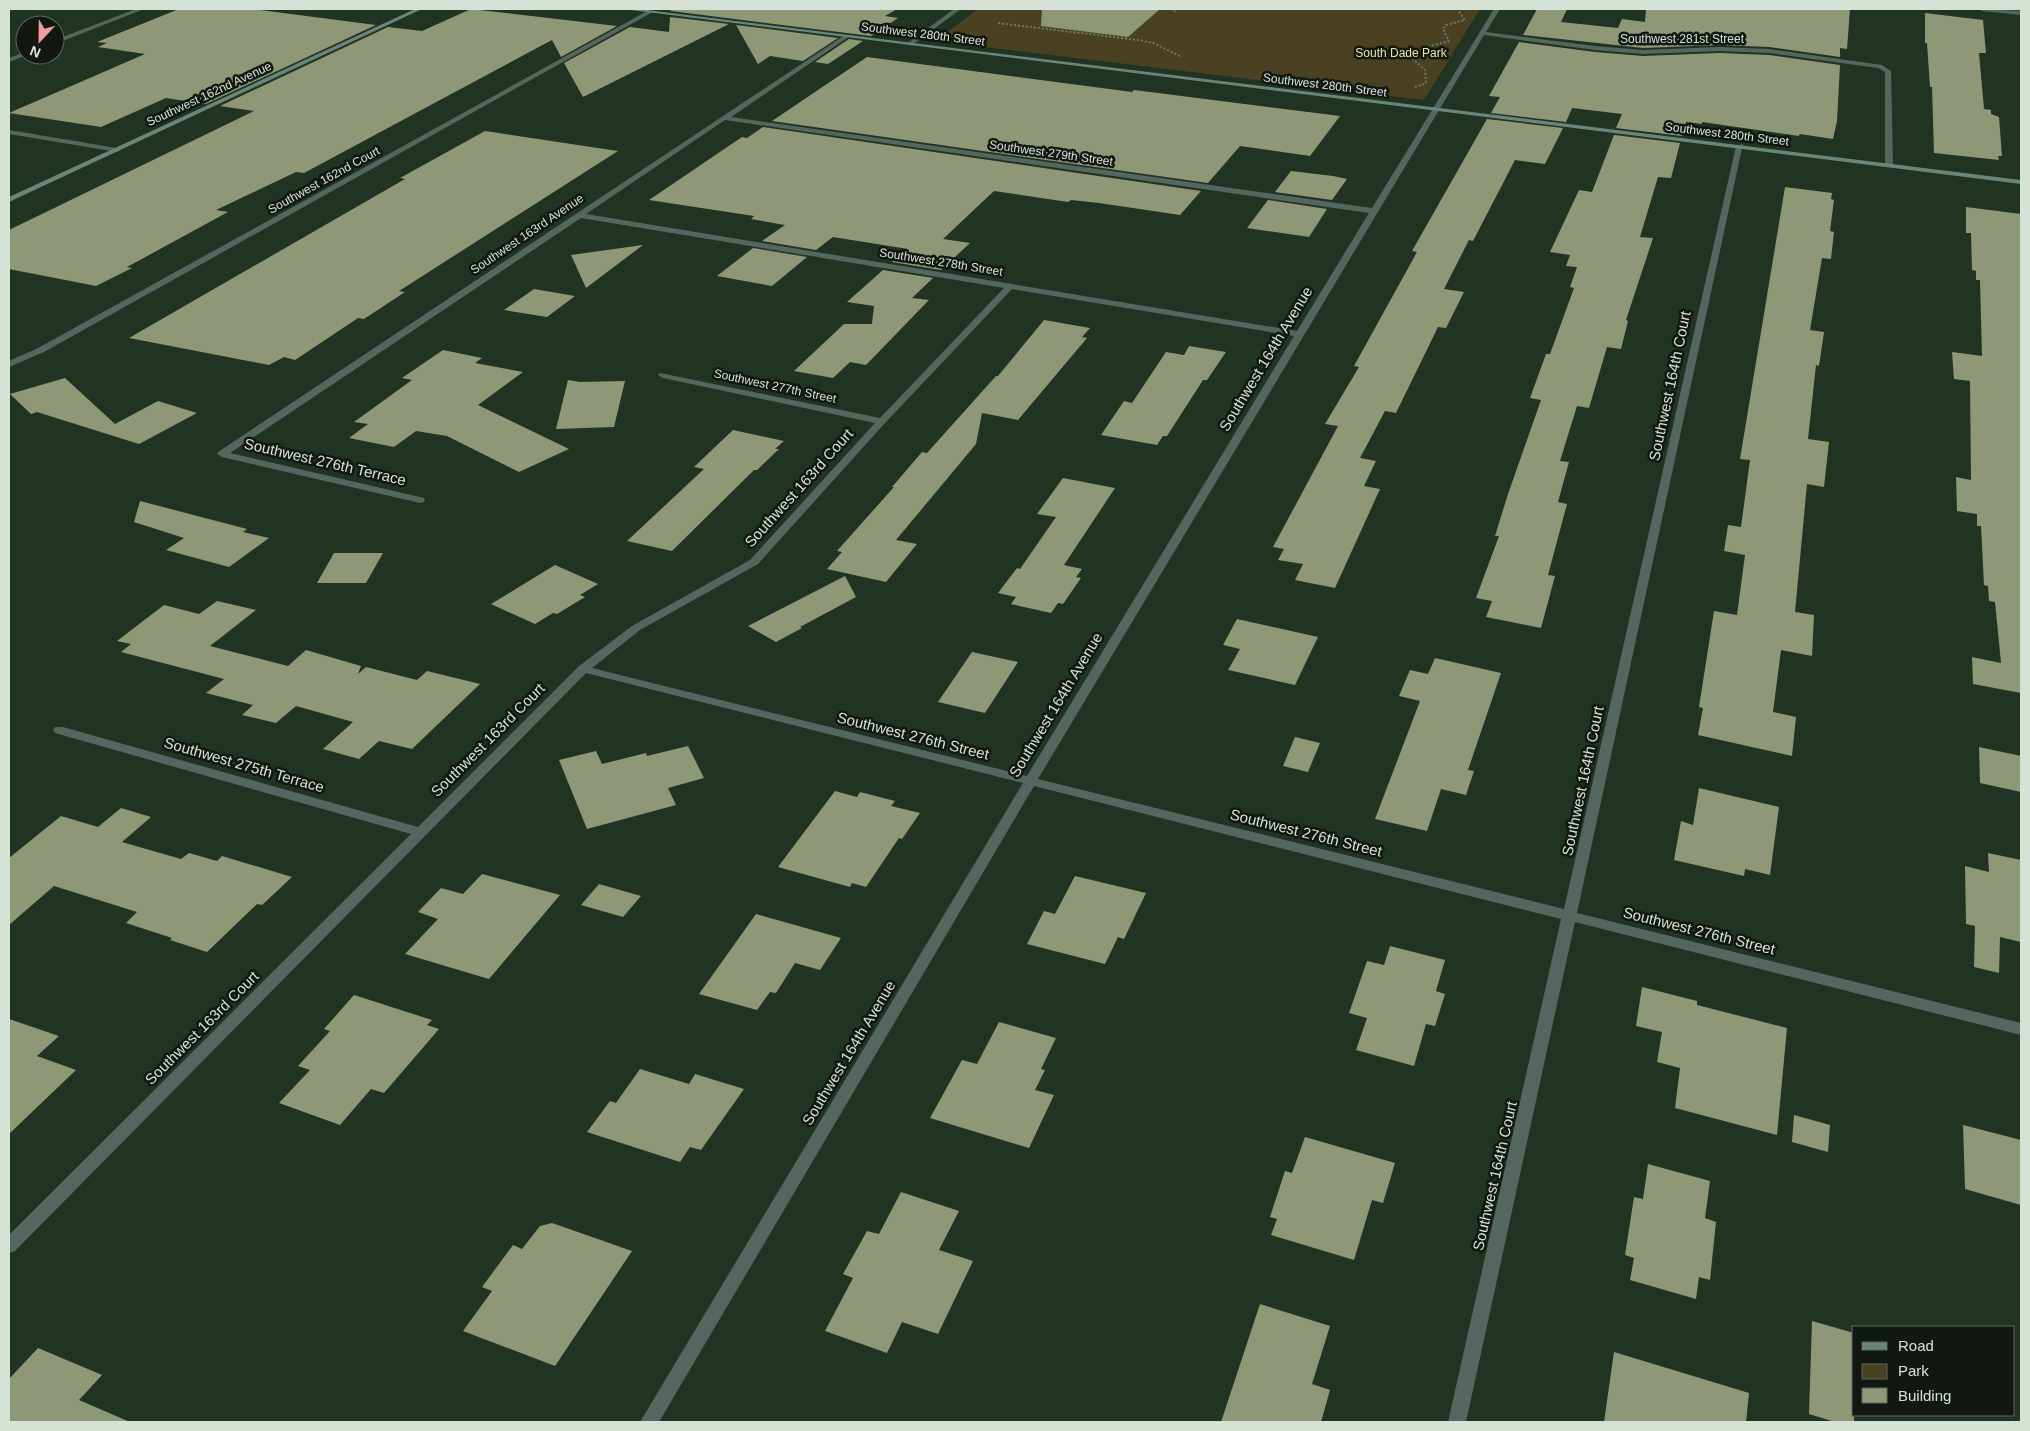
<svg xmlns="http://www.w3.org/2000/svg" width="2030" height="1431" font-family="Helvetica,sans-serif">
<style>
.green{fill:#4a4122}
.building{fill:#8f9876}
.lines{fill:none;stroke-linecap:round;stroke-linejoin:round}
.path{stroke:#6a796b;stroke-width:2;stroke-dasharray:2 2;stroke-linecap:butt}
.street{fill:#556660;fill-rule:evenodd}
.secondary{fill:#6a857c;fill-rule:evenodd}
.labels{text-anchor:middle;stroke-width:5;stroke-linejoin:round;paint-order:stroke}
.far-street-label{font-size:12px;fill:#d7e2d7;stroke:#101811}
.far-park-label{font-size:12px;fill:#f3e1a5;stroke:#101811}
.street-label{font-size:15px;fill:#d7e2d7;stroke:#101811}
</style>
<rect width="100%" height="100%" fill="#213322"/>
<path class="green" d="M 978,9 L 1480,9 L 1424,100 L 935,41 Z"/>
<g class="building">
<path d="M 179,9 L 253,9 L 376,25 L 206,104 L 166,98 L 101,127 L 9,113 L 145,54 L 98,47 L 107,43 L 97,42 Z"/>
<path d="M 471,9 L 617,26 L 561,57 L 552,40 L 304,173 L 296,172 L 216,210 L 228,212 L 127,267 L 132,268 L 96,286 L 9,269 L 9,230 L 254,111 L 220,106 L 388,27 L 422,31 Z"/>
<path d="M 671,9 L 897,9 L 885,16 L 898,18 L 871,36 L 671,11 Z"/>
<path d="M 1042,9 L 1160,9 L 1128,37 L 1041,26 Z"/>
<path d="M 1537,9 L 1567,9 L 1561,22 L 1618,28 L 1622,19 L 1645,22 L 1646,9 L 1850,9 L 1847,49 L 1840,48 L 1840,57 L 1769,47 L 1720,45 L 1643,48 L 1523,35 Z"/>
<path d="M 1925,13 L 1983,20 L 1986,53 L 1979,53 L 1984,109 L 1991,110 L 1991,114 L 1999,117 L 2002,156 L 1998,156 L 1999,160 L 1934,153 L 1932,87 L 1930,87 L 1927,43 L 1925,43 Z"/>
<path d="M 670,17 L 729,24 L 583,97 L 564,63 L 630,27 L 669,32 Z"/>
<path d="M 736,25 L 838,38 L 803,61 L 770,56 L 758,64 Z"/>
<path d="M 849,39 L 863,41 L 828,64 L 815,62 Z"/>
<path d="M 1519,42 L 1595,52 L 1643,56 L 1720,53 L 1769,55 L 1840,65 L 1837,121 L 1833,139 L 1800,134 L 1799,136 L 1702,122 L 1702,124 L 1686,122 L 1682,136 L 1616,128 L 1622,114 L 1572,108 L 1566,122 L 1491,113 L 1500,97 L 1489,96 Z"/>
<path d="M 867,57 L 1132,92 L 1134,90 L 1158,93 L 1340,116 L 1310,156 L 1240,146 L 1208,183 L 772,121 Z"/>
<path d="M 1487,119 L 1563,128 L 1545,164 L 1515,160 L 1473,241 L 1469,240 L 1444,289 L 1464,292 L 1446,328 L 1438,327 L 1396,413 L 1385,411 L 1360,458 L 1376,461 L 1364,486 L 1380,489 L 1335,588 L 1295,580 L 1303,564 L 1278,560 L 1284,549 L 1273,547 L 1338,426 L 1325,424 L 1359,367 L 1354,366 L 1417,252 L 1412,251 Z"/>
<path d="M 763,127 L 1201,191 L 1180,215 L 1099,203 L 1071,200 L 1068,202 L 994,191 L 943,239 L 970,243 L 941,270 L 892,262 L 908,249 L 833,237 L 816,250 L 762,241 L 785,225 L 751,219 L 754,216 L 649,200 L 742,137 L 747,138 Z"/>
<path d="M 485,131 L 618,151 L 399,291 L 405,292 L 364,319 L 358,318 L 295,360 L 284,357 L 269,365 L 129,338 L 405,179 L 400,178 Z"/>
<path d="M 1614,135 L 1680,143 L 1671,178 L 1658,177 L 1640,237 L 1653,238 L 1626,320 L 1628,321 L 1621,349 L 1607,347 L 1589,408 L 1577,406 L 1560,461 L 1569,462 L 1558,502 L 1567,504 L 1548,575 L 1555,576 L 1541,628 L 1486,617 L 1492,601 L 1476,598 L 1499,536 L 1495,536 L 1508,494 L 1541,400 L 1530,398 L 1546,354 L 1550,354 L 1574,288 L 1570,287 L 1577,267 L 1566,266 L 1570,255 L 1550,252 L 1579,190 L 1592,192 Z"/>
<path d="M 1291,171 L 1333,176 L 1347,179 L 1332,200 L 1275,192 Z"/>
<path d="M 1785,187 L 1832,193 L 1831,199 L 1834,200 L 1830,231 L 1834,232 L 1831,259 L 1822,258 L 1810,330 L 1824,332 L 1819,366 L 1816,365 L 1808,439 L 1829,442 L 1824,487 L 1807,484 L 1795,612 L 1814,615 L 1812,656 L 1781,650 L 1773,712 L 1796,717 L 1792,756 L 1698,735 L 1703,708 L 1699,707 L 1714,611 L 1737,615 L 1745,555 L 1724,551 L 1728,525 L 1741,527 L 1750,460 L 1740,459 Z"/>
<path d="M 1268,200 L 1327,209 L 1309,237 L 1247,228 Z"/>
<path d="M 1966,207 L 2021,214 L 2021,693 L 1973,684 L 1972,657 L 2001,663 L 1995,602 L 1989,601 L 1988,586 L 1984,585 L 1981,526 L 1977,526 L 1977,514 L 1957,511 L 1956,477 L 1971,480 L 1970,381 L 1954,379 L 1952,352 L 1982,356 L 1980,280 L 1976,280 L 1976,271 L 1972,270 L 1971,233 L 1966,233 Z"/>
<path d="M 643,245 L 586,288 L 571,255 Z"/>
<path d="M 753,248 L 807,257 L 772,286 L 717,276 Z"/>
<path d="M 883,270 L 933,278 L 912,298 L 929,300 L 866,365 L 850,362 L 833,378 L 794,371 L 844,324 L 872,324 L 874,306 L 847,302 Z"/>
<path d="M 534,289 L 575,296 L 547,317 L 504,310 Z"/>
<path d="M 1044,320 L 1090,328 L 1082,337 L 1087,338 L 1018,420 L 982,413 L 976,444 L 896,540 L 917,544 L 886,582 L 827,569 L 842,552 L 837,551 L 894,487 L 892,487 L 922,452 L 927,453 L 996,376 L 998,376 Z"/>
<path d="M 1189,346 L 1226,352 L 1207,380 L 1203,380 L 1167,436 L 1163,436 L 1157,445 L 1101,435 L 1124,401 L 1132,403 L 1166,352 L 1184,355 Z"/>
<path d="M 443,350 L 482,358 L 475,363 L 523,372 L 478,405 L 569,449 L 519,472 L 447,436 L 416,431 L 394,447 L 349,438 L 368,424 L 354,422 L 412,380 L 402,378 Z"/>
<path d="M 65,378 L 115,424 L 158,401 L 197,413 L 139,444 L 37,412 L 31,414 L 10,394 Z"/>
<path d="M 568,380 L 580,382 L 625,381 L 614,427 L 556,429 Z"/>
<path d="M 733,430 L 784,441 L 775,449 L 779,449 L 757,470 L 754,470 L 672,551 L 627,541 L 704,469 L 694,467 Z"/>
<path d="M 1063,478 L 1115,488 L 1064,565 L 1082,569 L 1076,577 L 1081,578 L 1063,604 L 1058,603 L 1051,613 L 1011,604 L 1016,597 L 998,593 L 1017,568 L 1020,569 L 1056,517 L 1037,514 Z"/>
<path d="M 140,501 L 247,529 L 243,532 L 269,538 L 229,567 L 166,550 L 184,538 L 134,522 Z"/>
<path d="M 334,553 L 383,553 L 366,583 L 317,583 Z"/>
<path d="M 555,565 L 598,584 L 580,595 L 585,597 L 557,614 L 553,613 L 535,624 L 491,604 Z"/>
<path d="M 845,576 L 856,597 L 800,627 L 802,628 L 776,642 L 748,626 Z"/>
<path d="M 217,601 L 256,610 L 210,646 L 288,666 L 306,650 L 361,666 L 358,674 L 366,667 L 417,680 L 427,671 L 480,684 L 412,749 L 379,741 L 359,759 L 323,749 L 353,722 L 296,706 L 276,723 L 242,715 L 253,705 L 206,693 L 224,679 L 121,652 L 131,644 L 117,641 L 164,605 L 199,614 Z"/>
<path d="M 1237,619 L 1318,637 L 1295,685 L 1228,670 L 1240,649 L 1223,645 Z"/>
<path d="M 972,652 L 1018,662 L 985,713 L 938,702 Z"/>
<path d="M 1435,658 L 1501,673 L 1468,770 L 1474,771 L 1466,795 L 1441,789 L 1427,831 L 1375,819 L 1420,701 L 1399,696 L 1410,670 L 1428,674 Z"/>
<path d="M 1295,737 L 1320,743 L 1308,772 L 1283,766 Z"/>
<path d="M 688,746 L 704,778 L 668,788 L 676,805 L 587,829 L 559,760 L 596,751 L 602,764 L 646,753 L 647,756 Z"/>
<path d="M 1979,747 L 2021,756 L 2021,792 L 1980,783 Z"/>
<path d="M 1699,788 L 1779,807 L 1770,875 L 1745,869 L 1744,876 L 1674,860 L 1681,821 L 1693,825 Z"/>
<path d="M 835,791 L 857,797 L 860,792 L 895,801 L 891,806 L 920,813 L 902,839 L 899,838 L 866,887 L 852,883 L 850,887 L 778,867 Z"/>
<path d="M 121,808 L 151,817 L 122,842 L 181,859 L 189,853 L 217,861 L 222,856 L 292,877 L 262,905 L 257,904 L 207,952 L 170,940 L 172,938 L 126,923 L 137,912 L 54,886 L 9,925 L 9,858 L 61,816 L 98,827 Z"/>
<path d="M 1988,853 L 2021,860 L 2021,942 L 2000,937 L 1999,973 L 1974,967 L 1975,926 L 1966,924 L 1965,866 L 1989,872 Z"/>
<path d="M 482,874 L 560,895 L 489,979 L 405,954 L 438,919 L 418,912 L 441,888 L 463,894 Z"/>
<path d="M 1075,876 L 1146,893 L 1124,939 L 1118,937 L 1105,964 L 1027,944 L 1044,911 L 1055,914 Z"/>
<path d="M 599,884 L 641,896 L 623,917 L 581,905 Z"/>
<path d="M 756,914 L 841,938 L 820,970 L 795,963 L 776,993 L 770,992 L 757,1010 L 699,994 Z"/>
<path d="M 1390,946 L 1445,960 L 1436,991 L 1445,994 L 1435,1026 L 1426,1024 L 1414,1066 L 1356,1050 L 1367,1018 L 1349,1013 L 1367,961 L 1384,965 Z"/>
<path d="M 1642,987 L 1697,1001 L 1697,1005 L 1787,1028 L 1777,1135 L 1675,1108 L 1680,1068 L 1657,1062 L 1662,1032 L 1636,1026 Z"/>
<path d="M 354,995 L 432,1020 L 427,1025 L 439,1029 L 384,1093 L 371,1089 L 340,1125 L 279,1103 L 310,1070 L 298,1066 L 330,1031 L 324,1029 Z"/>
<path d="M 9,1019 L 59,1036 L 37,1056 L 76,1070 L 9,1134 Z"/>
<path d="M 999,1022 L 1056,1038 L 1041,1069 L 1045,1070 L 1035,1090 L 1054,1095 L 1029,1148 L 930,1118 L 962,1060 L 977,1064 Z"/>
<path d="M 640,1069 L 689,1084 L 695,1074 L 744,1089 L 701,1150 L 690,1147 L 680,1162 L 587,1132 L 610,1101 L 616,1103 Z"/>
<path d="M 1794,1115 L 1830,1125 L 1828,1152 L 1792,1142 Z"/>
<path d="M 1963,1125 L 2021,1140 L 2021,1205 L 1965,1189 Z"/>
<path d="M 1305,1137 L 1395,1163 L 1383,1203 L 1372,1200 L 1354,1260 L 1271,1235 L 1277,1219 L 1270,1217 L 1285,1171 L 1292,1173 Z"/>
<path d="M 1648,1164 L 1710,1181 L 1705,1218 L 1716,1222 L 1710,1280 L 1699,1277 L 1696,1299 L 1630,1280 L 1634,1258 L 1625,1255 L 1634,1197 L 1643,1199 Z"/>
<path d="M 901,1192 L 959,1211 L 939,1250 L 973,1261 L 938,1334 L 902,1322 L 887,1353 L 825,1331 L 853,1278 L 843,1274 L 867,1231 L 879,1234 Z"/>
<path d="M 552,1223 L 632,1251 L 555,1366 L 463,1331 L 492,1291 L 482,1287 L 513,1245 L 522,1249 L 540,1226 Z"/>
<path d="M 1260,1304 L 1330,1326 L 1312,1384 L 1330,1390 L 1321,1422 L 1221,1422 Z"/>
<path d="M 1812,1321 L 1854,1333 L 1854,1422 L 1835,1422 L 1809,1414 Z"/>
<path d="M 38,1348 L 102,1375 L 79,1400 L 130,1422 L 9,1422 L 9,1379 Z"/>
<path d="M 1614,1352 L 1749,1393 L 1746,1422 L 1604,1422 Z"/>
</g>
<g class="lines">
<g class="path">
<path d="M 1174,12 L 1176,9"/>
<path d="M 998,23 L 1138,40 L 1153,43 L 1182,57"/>
<path d="M 1415,87 L 1426,83 L 1425,70 L 1412,58 L 1416,50 L 1449,41 L 1443,29 L 1446,25 L 1465,20 L 1457,9"/>
</g>
<g class="street">
<path d="M 136,9 L 144,9 L 55,44 L 55,40 Z"/>
<path d="M 954,9 L 961,9 L 912,45 L 908,45 L 908,43 Z"/>
<path d="M 1494,9 L 1500,9 L 1486,32 L 1595,46 L 1643,50 L 1720,47 L 1769,49 L 1882,65 L 1891,71 L 1893,165 L 1889,167 L 1885,165 L 1885,72 L 1878,68 L 1769,53 L 1720,51 L 1643,54 L 1595,50 L 1484,35 L 1038,779 L 1564,909 L 1736,146 L 1743,144 L 1577,913 L 2021,1023 L 2021,1035 L 1575,922 L 1466,1422 L 1448,1422 L 1561,919 L 1034,786 L 659,1422 L 640,1422 L 1023,783 L 586,673 L 15,1251 L 9,1253 L 9,1235 L 411,834 L 55,733 L 53,730 L 55,727 L 63,727 L 418,827 L 579,666 L 632,626 L 750,560 L 875,423 L 663,378 L 658,375 L 660,373 L 880,418 L 1004,288 L 581,218 L 230,453 L 424,498 L 425,500 L 424,502 L 420,503 L 222,457 L 217,454 L 218,452 L 845,35 L 850,36 L 731,117 L 1372,208 ZM 725,120 L 1369,213 L 1297,331 L 586,214 ZM 1012,289 L 1294,336 L 1027,776 L 592,668 L 640,630 L 758,564 L 885,423 Z"/>
<path d="M 1979,9 L 2021,11 L 2021,15 L 1982,11 Z"/>
<path d="M 649,10 L 651,13 L 44,352 L 9,367 L 9,361 L 38,348 Z"/>
<path d="M 25,52 L 25,55 L 27,55 L 9,62 L 9,58 Z"/>
<path d="M 9,130 L 117,148 L 121,150 L 117,152 L 9,134 Z"/>
</g>
<g class="secondary">
<path d="M 415,9 L 422,9 L 9,202 L 9,197 Z"/>
<path d="M 623,9 L 639,9 L 2021,180 L 2021,184 Z"/>
</g>
</g>
<g class="labels">
<g class="far-street-label">
<text transform="translate(923 34) rotate(7)" y="4">Southwest 280th Street</text>
<text x="1682" y="43">Southwest 281st Street</text>
<text transform="translate(1325 85) rotate(7)" y="4">Southwest 280th Street</text>
<text transform="translate(209 94) rotate(-25)" y="4">Southwest 162nd Avenue</text>
<text transform="translate(1727 134) rotate(7)" y="4">Southwest 280th Street</text>
<text transform="translate(1051 153) rotate(8)" y="4">Southwest 279th Street</text>
<text transform="translate(324 180) rotate(-29)" y="4">Southwest 162nd Court</text>
<text transform="translate(527 234) rotate(-34)" y="4">Southwest 163rd Avenue</text>
<text transform="translate(941 262) rotate(9)" y="4">Southwest 278th Street</text>
<text transform="translate(775 386) rotate(12)" y="4">Southwest 277th Street</text>
</g>
<g class="far-park-label">
<text x="1401" y="57">South Dade Park</text>
</g>
<g class="street-label">
<text transform="translate(1266 359) rotate(-59)" y="5">Southwest 164th Avenue</text>
<text transform="translate(1670 386) rotate(-78)" y="5">Southwest 164th Court</text>
<text transform="translate(325 462) rotate(13)" y="5">Southwest 276th Terrace</text>
<text transform="translate(799 488) rotate(-48)" y="5">Southwest 163rd Court</text>
<text transform="translate(1056 705) rotate(-59)" y="5">Southwest 164th Avenue</text>
<text transform="translate(913 736) rotate(14)" y="5">Southwest 276th Street</text>
<text transform="translate(488 740) rotate(-45)" y="5">Southwest 163rd Court</text>
<text transform="translate(244 765) rotate(16)" y="5">Southwest 275th Terrace</text>
<text transform="translate(1583 781) rotate(-78)" y="5">Southwest 164th Court</text>
<text transform="translate(1306 833) rotate(14)" y="5">Southwest 276th Street</text>
<text transform="translate(1699 931) rotate(14)" y="5">Southwest 276th Street</text>
<text transform="translate(202 1028) rotate(-45)" y="5">Southwest 163rd Court</text>
<text transform="translate(849 1053) rotate(-59)" y="5">Southwest 164th Avenue</text>
<text transform="translate(1495 1176) rotate(-77)" y="5">Southwest 164th Court</text>
</g>
</g>
<rect width="2030" height="1431" fill="none" stroke="#d7e2d7" stroke-width="20"/>
<rect x="1852" y="1326" width="162" height="90" fill="#101811" stroke="#606960"/>
<rect x="1862" y="1342" width="25" height="8" fill="#6a857c" stroke="#606960"/>
<text x="1898" y="1351" font-size="15" fill="#d7e2d7">Road</text>
<rect x="1862" y="1364" width="25" height="15" fill="#4a4122" stroke="#606960"/>
<text x="1898" y="1376" font-size="15" fill="#d7e2d7">Park</text>
<rect x="1862" y="1388" width="25" height="15" fill="#8f9876" stroke="#606960"/>
<text x="1898" y="1401" font-size="15" fill="#d7e2d7">Building</text>
<g transform="translate(40 40) rotate(202)"><circle r="24" fill="#101811" stroke="#606960"/>
<path d="M0-4L9 19L0 12L-9 19Z" fill="#f49aa2"/>
<text y="-8" font-size="14" font-weight="bold" text-anchor="middle" fill="#d7e2d7">N</text>
</g>
</svg>
